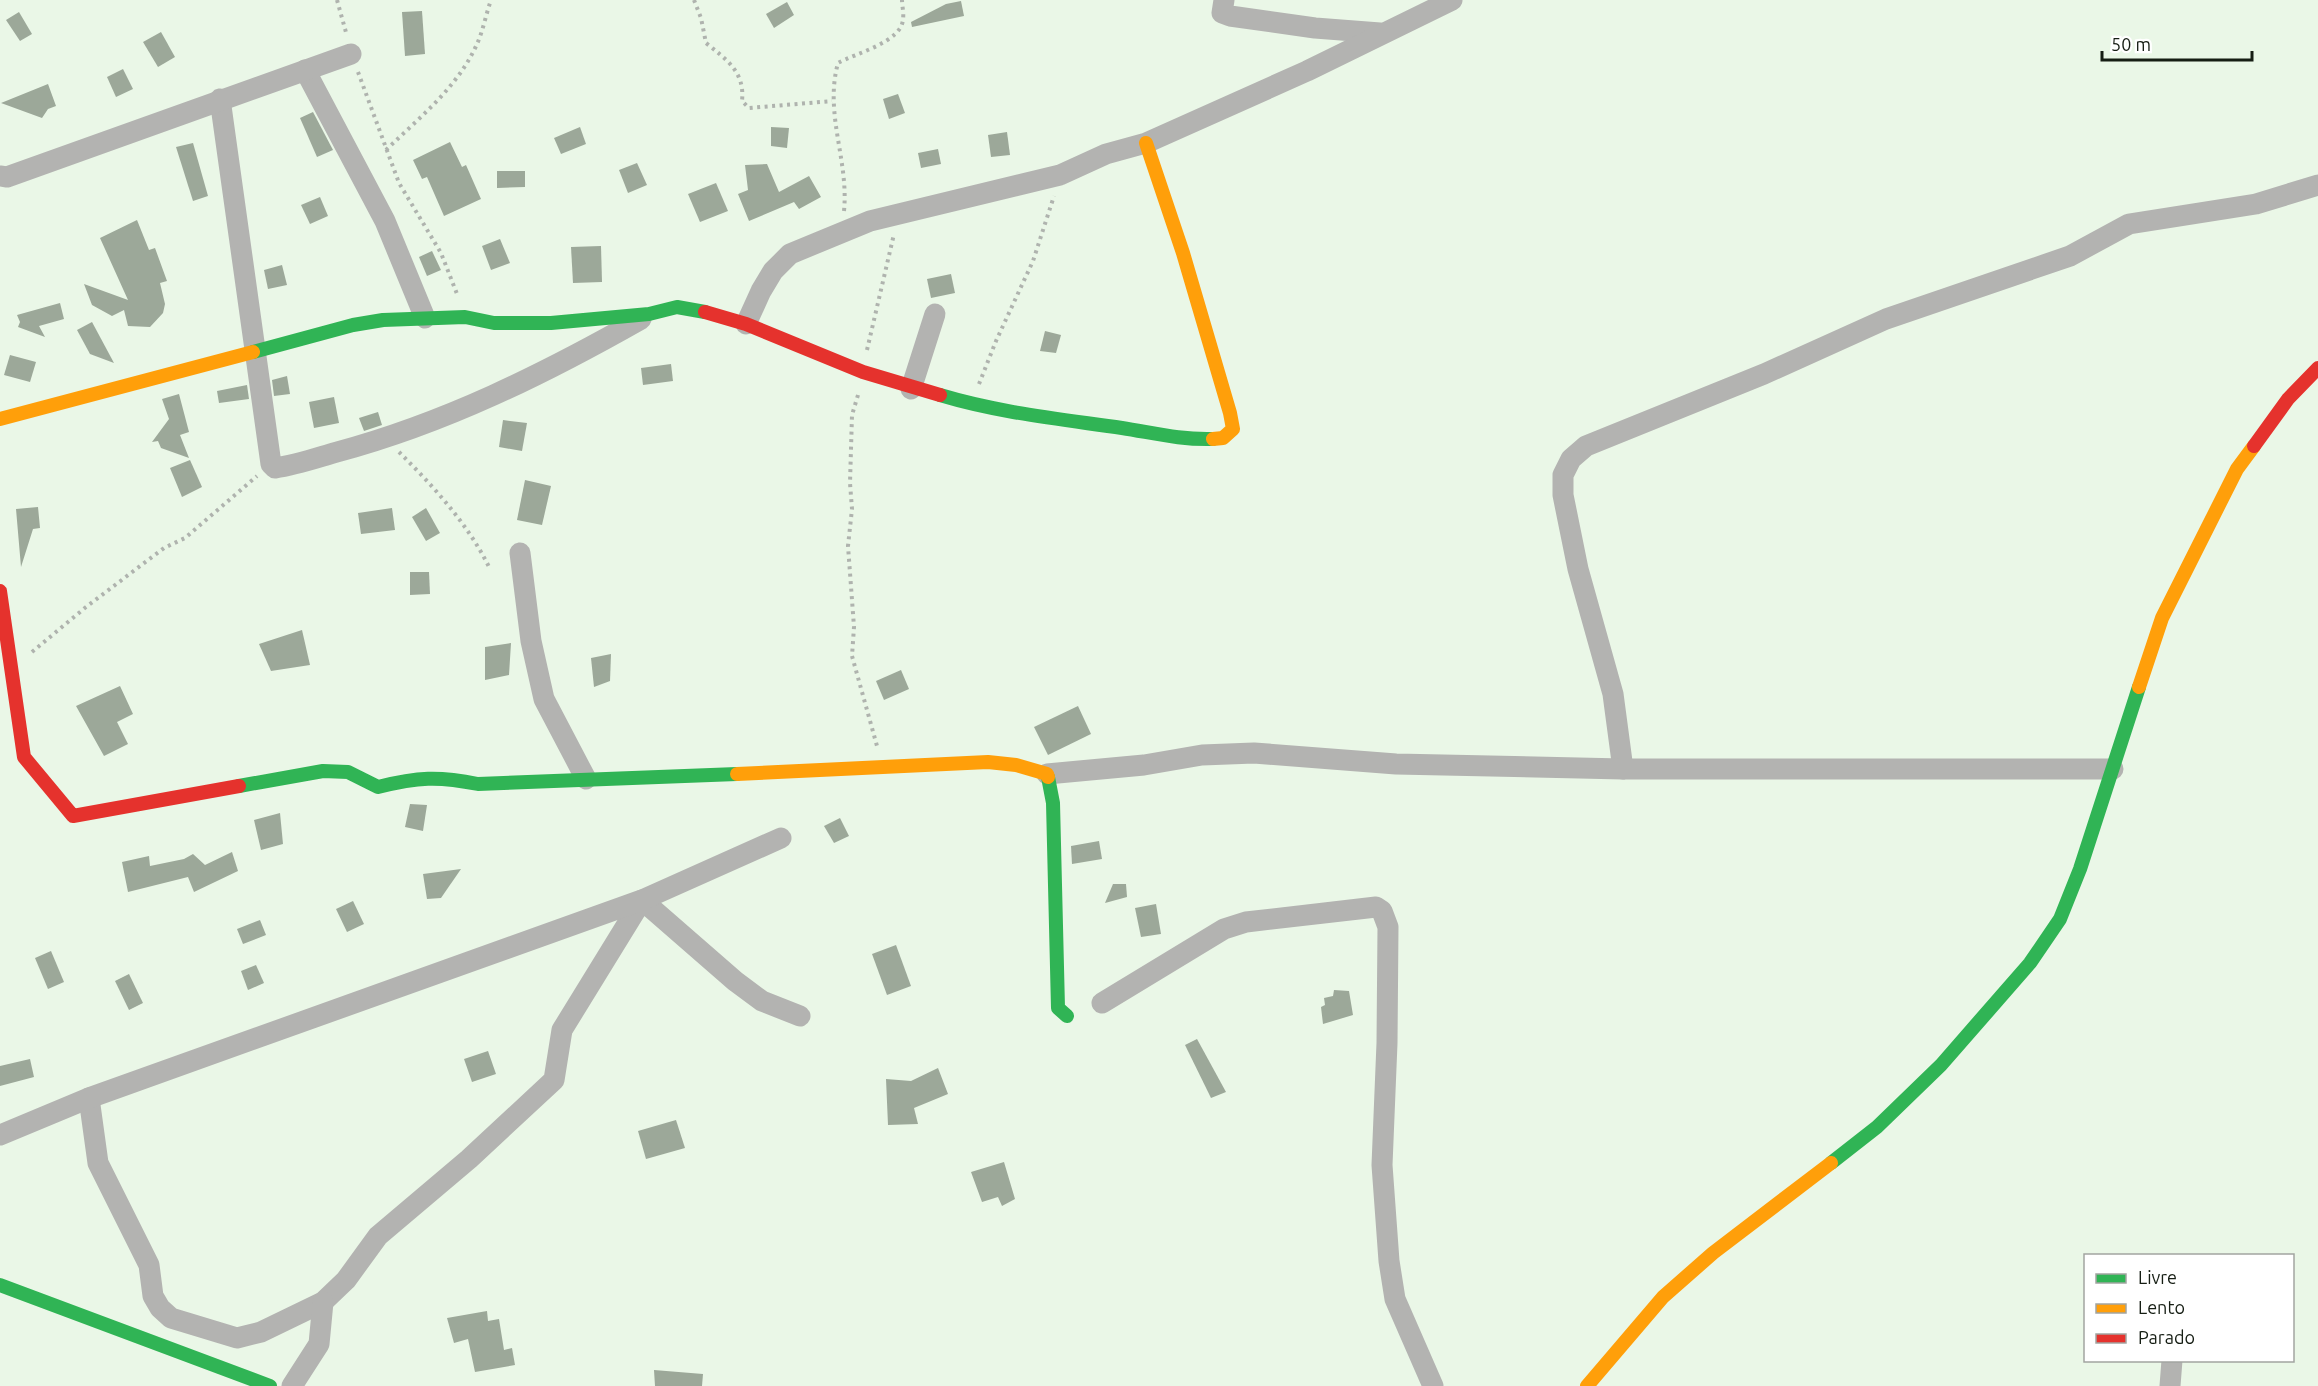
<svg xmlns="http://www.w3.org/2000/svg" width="2318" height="1386" font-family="Ubuntu,sans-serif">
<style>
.building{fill:#9ca899}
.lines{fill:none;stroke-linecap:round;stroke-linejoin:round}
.path{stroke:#afb3ae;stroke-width:4;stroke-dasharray:3 4.5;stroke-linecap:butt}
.street{stroke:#b3b3b1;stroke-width:21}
.fast{stroke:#30b455;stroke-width:14}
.slow{stroke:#ff9f0a;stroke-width:14}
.jam{stroke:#e5322d;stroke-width:14}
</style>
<rect width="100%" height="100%" fill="#eaf7e7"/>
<g class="building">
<path d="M 961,1 L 964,16 L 912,27 L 911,22 L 946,4 Z"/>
<path d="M 787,2 L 794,15 L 774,28 L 766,14 Z"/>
<path d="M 422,11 L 425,54 L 405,56 L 402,12 Z"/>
<path d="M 19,12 L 32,34 L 20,41 L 6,20 Z"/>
<path d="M 161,32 L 175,57 L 158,67 L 143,42 Z"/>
<path d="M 123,69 L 133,89 L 116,97 L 107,77 Z"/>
<path d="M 48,84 L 56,106 L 48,109 L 42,118 L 1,103 Z"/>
<path d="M 898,94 L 905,113 L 889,119 L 883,99 Z"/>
<path d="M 313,112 L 333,150 L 317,157 L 300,118 Z"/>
<path d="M 580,127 L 586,144 L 561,154 L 554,138 Z"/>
<path d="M 771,127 L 789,128 L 787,148 L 771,146 Z"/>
<path d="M 1007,132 L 1010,155 L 991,157 L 988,135 Z"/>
<path d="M 450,142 L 462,167 L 466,165 L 481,199 L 444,216 L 427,177 L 422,179 L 413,160 Z"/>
<path d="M 193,143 L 208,196 L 193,201 L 176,147 Z"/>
<path d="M 938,149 L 941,164 L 921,168 L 918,153 Z"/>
<path d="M 637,163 L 647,185 L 628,193 L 619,170 Z"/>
<path d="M 767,164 L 779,192 L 809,176 L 821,197 L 799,209 L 794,202 L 749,221 L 738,194 L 748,190 L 745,165 Z"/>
<path d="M 497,171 L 525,171 L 525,187 L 497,188 Z"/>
<path d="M 716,183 L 728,211 L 700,222 L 688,194 Z"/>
<path d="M 320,197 L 328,216 L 310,224 L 301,205 Z"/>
<path d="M 137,220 L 149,250 L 155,248 L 167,281 L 160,283 L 165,304 L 163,313 L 150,327 L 128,326 L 124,310 L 112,316 L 92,305 L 84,284 L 128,300 L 100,238 Z"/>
<path d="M 500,239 L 510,263 L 491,270 L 482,246 Z"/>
<path d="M 601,246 L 602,282 L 573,283 L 571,247 Z"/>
<path d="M 432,251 L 441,270 L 427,276 L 419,257 Z"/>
<path d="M 282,265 L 287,285 L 268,289 L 264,270 Z"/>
<path d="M 951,274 L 955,293 L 931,298 L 927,279 Z"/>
<path d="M 60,303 L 64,319 L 39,326 L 45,337 L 18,327 L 20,322 L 17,315 Z"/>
<path d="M 92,322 L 114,363 L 90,354 L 77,330 Z"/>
<path d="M 1045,331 L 1061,335 L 1056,353 L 1040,351 Z"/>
<path d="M 10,355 L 36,362 L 30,382 L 4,375 Z"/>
<path d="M 671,364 L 673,381 L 643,385 L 641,368 Z"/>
<path d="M 287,376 L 290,394 L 274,396 L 272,380 Z"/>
<path d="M 247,385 L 249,399 L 219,403 L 217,391 Z"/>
<path d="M 179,394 L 189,432 L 180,435 L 189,458 L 161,448 L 158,441 L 152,442 L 169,419 L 162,399 Z"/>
<path d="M 334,397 L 339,423 L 314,428 L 309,402 Z"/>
<path d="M 378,412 L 382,425 L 364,431 L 359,418 Z"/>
<path d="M 503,420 L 527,423 L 522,451 L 499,447 Z"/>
<path d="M 190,460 L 202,487 L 182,497 L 170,468 Z"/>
<path d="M 525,480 L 551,486 L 542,525 L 517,520 Z"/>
<path d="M 38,507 L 40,528 L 33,529 L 21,567 L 16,509 Z"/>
<path d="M 392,508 L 395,530 L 361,534 L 358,513 Z"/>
<path d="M 426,508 L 440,533 L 426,541 L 412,517 Z"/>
<path d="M 410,572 L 429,572 L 430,594 L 410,595 Z"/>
<path d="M 302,630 L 310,665 L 271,671 L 259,644 Z"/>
<path d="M 511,643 L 509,675 L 485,680 L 485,647 Z"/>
<path d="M 611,654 L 610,681 L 594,687 L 591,658 Z"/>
<path d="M 901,670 L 909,689 L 884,700 L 876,681 Z"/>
<path d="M 120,686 L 133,714 L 117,722 L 128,744 L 104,756 L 76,706 Z"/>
<path d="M 1078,706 L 1091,734 L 1048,755 L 1034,727 Z"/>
<path d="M 410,804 L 427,805 L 423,831 L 405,827 Z"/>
<path d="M 280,813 L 283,844 L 261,850 L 254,820 Z"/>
<path d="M 840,818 L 849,836 L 834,843 L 824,826 Z"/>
<path d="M 1099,841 L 1102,859 L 1072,864 L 1071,846 Z"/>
<path d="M 232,852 L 238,871 L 194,892 L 188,877 L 128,892 L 122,862 L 149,856 L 150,866 L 184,859 L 193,854 L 205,865 Z"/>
<path d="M 461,869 L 441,898 L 427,899 L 423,874 Z"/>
<path d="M 1113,884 L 1126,884 L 1127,897 L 1105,903 Z"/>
<path d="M 353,901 L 364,924 L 347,932 L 336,909 Z"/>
<path d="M 1156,904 L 1161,934 L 1141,937 L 1135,908 Z"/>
<path d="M 260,920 L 266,935 L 243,944 L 237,929 Z"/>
<path d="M 896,945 L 911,986 L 887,995 L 872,954 Z"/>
<path d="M 51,951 L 64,982 L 48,989 L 35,958 Z"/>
<path d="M 256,965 L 264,983 L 248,990 L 241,971 Z"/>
<path d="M 129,974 L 143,1003 L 129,1010 L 115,981 Z"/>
<path d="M 1334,990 L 1349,991 L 1353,1015 L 1323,1024 L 1321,1007 L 1325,1005 L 1324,998 L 1333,996 Z"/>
<path d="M 1197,1039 L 1226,1092 L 1211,1098 L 1185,1045 Z"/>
<path d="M 488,1051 L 496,1074 L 472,1082 L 464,1059 Z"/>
<path d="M 30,1059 L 34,1077 L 0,1086 L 0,1066 Z"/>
<path d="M 938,1068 L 948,1094 L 914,1108 L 918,1124 L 888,1125 L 886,1079 L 911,1081 Z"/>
<path d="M 676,1120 L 685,1148 L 646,1159 L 638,1131 Z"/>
<path d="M 1004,1162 L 1015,1199 L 1002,1206 L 998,1197 L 982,1202 L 971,1172 Z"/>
<path d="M 487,1311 L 488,1321 L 499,1319 L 504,1350 L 512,1348 L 515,1365 L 475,1372 L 468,1339 L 454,1343 L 447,1318 Z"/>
<path d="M 654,1370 L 703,1374 L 702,1386 L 655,1386 Z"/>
</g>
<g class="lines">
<g class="path">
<path d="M 337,0 L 347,36"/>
<path d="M 694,0 L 701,18 L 706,43 C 727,60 745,72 742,101 L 749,108 L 832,101"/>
<path d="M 358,72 L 399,183 L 441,253 L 457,294"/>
<path d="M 386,150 C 419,118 458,87 477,44 C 483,31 486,14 491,0"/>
<path d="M 844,211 C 849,160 824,114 838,63 C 856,53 902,42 903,19 C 904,13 902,6 902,0"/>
<path d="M 867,350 L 894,234"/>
<path d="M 979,384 L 996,341 L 1033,261 L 1054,196"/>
<path d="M 858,395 L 852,415 L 850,483 L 852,509 L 848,546 L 854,627 L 852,656 L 877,746"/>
<path d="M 399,452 C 433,486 468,524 489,567"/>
<path d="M 32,652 L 86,607 L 164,548 L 185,538 L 257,476"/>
</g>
<g class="street">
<path d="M 1224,0 L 1222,13 L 1230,16 L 1315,28 L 1380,33"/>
<path d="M 305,70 L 385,221 L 425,318"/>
<path d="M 220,99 L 271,464 L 275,468 C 296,465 316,458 337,452 C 445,423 544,374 641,319"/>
<path d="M 0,176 L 7,177 L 351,54"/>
<path d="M 746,324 L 761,291 L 773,271 L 790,254 L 870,221 L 1060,175 L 1106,154 L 1146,143 L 1307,71 L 1452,0"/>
<path d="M 911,389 L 935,314"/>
<path d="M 520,553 L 531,641 L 544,699 L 586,779"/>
<path d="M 1623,769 L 1613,694 L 1578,569 L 1563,495 L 1563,475 L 1571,459 L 1586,446 L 1764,374 L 1886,319 L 2070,256 L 2129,224 L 2256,204 L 2318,185"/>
<path d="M 1047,774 L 1144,765 L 1202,755 L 1254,753 L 1396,764 L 1623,769 L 2113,769"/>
<path d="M 1102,1003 L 1224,929 L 1246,922 L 1376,907 L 1382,911 L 1388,927 L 1387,1043 L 1382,1165 L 1389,1261 L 1395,1299 L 1433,1386"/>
<path d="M 89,1098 L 98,1163 L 149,1265 L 153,1296 L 160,1308 L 171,1318 L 237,1338 L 261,1332 L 323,1302 L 346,1280 L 378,1236 L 469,1159 L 554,1080 L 562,1030 L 642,900 L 735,981 L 762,1001 L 800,1016"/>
<path d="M 0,1135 L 89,1098 L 642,900 L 781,838"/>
<path d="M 292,1386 L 319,1344 L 323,1302"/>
<path d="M 2170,1386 L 2172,1360"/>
</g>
<g class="fast">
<path d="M 253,352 L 353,325 L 383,320 L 465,317 L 494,323 L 551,323 L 649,314 L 677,307 L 705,312"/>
<path d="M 940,395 C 1000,413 1060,419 1122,428 C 1154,433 1180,440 1213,439"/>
<path d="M 1048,777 L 1053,803 L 1058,1008 L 1067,1016"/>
<path d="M 239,786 L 323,771 L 348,772 L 378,787 C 418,777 438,776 478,784 L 737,774"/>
<path d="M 1831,1163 L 1877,1127 L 1941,1065 L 2030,963 L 2060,919 L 2080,869 L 2139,687"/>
<path d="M 0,1285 L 270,1386"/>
</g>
<g class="slow">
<path d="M 1146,143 L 1183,253 L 1230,413 L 1233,429 L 1223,438 L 1213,439"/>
<path d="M 0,419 L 253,352"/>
<path d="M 2139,687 L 2162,618 L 2237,469 L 2254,446"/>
<path d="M 737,774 L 988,762 L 1016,765 L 1047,774 L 1048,777"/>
<path d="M 1587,1386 L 1663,1297 L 1713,1253 L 1831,1163"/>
</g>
<g class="jam">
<path d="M 705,312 L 746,324 L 863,372 L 940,395"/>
<path d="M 2254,446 L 2288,399 L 2318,368"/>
<path d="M 0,591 L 24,757 L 73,816 L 239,786"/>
</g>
</g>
<rect x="2084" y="1254" width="210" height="108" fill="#ffffff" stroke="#a2a5a1" stroke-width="1.5"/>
<rect x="2096" y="1274" width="30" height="9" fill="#30b455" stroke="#a2a5a1" stroke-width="1.5"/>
<text x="2138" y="1284" font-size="18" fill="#161e14">Livre</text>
<rect x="2096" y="1304" width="30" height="9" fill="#ff9f0a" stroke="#a2a5a1" stroke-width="1.5"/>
<text x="2138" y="1314" font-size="18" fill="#161e14">Lento</text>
<rect x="2096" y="1334" width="30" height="9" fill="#e5322d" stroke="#a2a5a1" stroke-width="1.5"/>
<text x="2138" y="1344" font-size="18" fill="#161e14">Parado</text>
<path d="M2102 51v9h150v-9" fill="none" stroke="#161e14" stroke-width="3"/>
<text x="2111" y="51" font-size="18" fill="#161e14" stroke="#ffffff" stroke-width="4.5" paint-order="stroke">50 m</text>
</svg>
